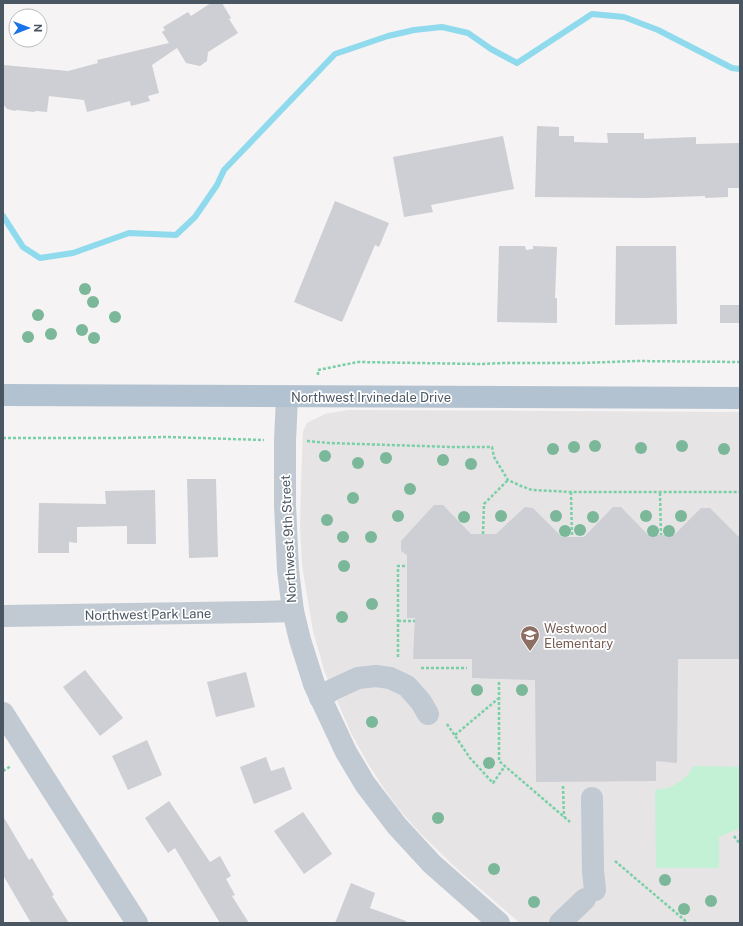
<svg xmlns="http://www.w3.org/2000/svg" width="743" height="926" font-family="'Public Sans',sans-serif">
<style>
.education{fill:#e6e4e5}
.green{fill:#c3f1d5}
.lines{fill:none;stroke-linecap:round;stroke-linejoin:round}
.stream{stroke:#90daee;stroke-width:6}
.building{fill:#cdcfd5}
.path{stroke:#7ad0a6;stroke-width:2.5;stroke-dasharray:3 2;stroke-linecap:butt}
.minor{stroke:#c1cad2;stroke-width:22}
.major{stroke:#b3c2d1;stroke-width:22}
.tree{fill:#7bb799}
.labels{text-anchor:middle;stroke-width:3.5;stroke-linejoin:round;paint-order:stroke}
.street-label{font-size:13px;fill:#4a5661;stroke:#fff}
.education-label{font-size:13px;fill:#785e54;stroke:#fff;text-anchor:start}
</style>
<rect width="100%" height="100%" fill="#f5f3f3"/>
<path class="education" d="M 348,410 L 740,412 L 740,923 L 520,923 L 457,869 L 420,833 L 397,807 L 381,784 L 367,762 L 351,733 L 325,673 L 313,631 L 302,565 L 300,527 L 301,483 L 303,432 L 307,423 L 325,414 Z"/>
<path class="green" d="M 694,766 L 740,767 L 740,828 L 719,837 L 719,868 L 656,868 L 655,790 L 669,788 L 684,779 Z"/>
<g class="lines">
<path class="stream" d="M 3,216 L 23,247 L 40,258 L 73,253 L 129,233 L 176,235 L 195,217 L 217,185 L 224,170 L 335,54 L 388,36 L 414,30 L 442,27 L 468,33 L 491,49 L 517,63 L 592,14 L 624,17 L 658,30 L 732,68 L 740,69"/>
</g>
<g class="building">
<path d="M 211,3 L 222,3 L 231,18 L 229,19 L 238,33 L 208,52 L 207,61 L 200,66 L 186,63 L 177,48 L 152,65 L 159,93 L 148,96 L 150,101 L 131,106 L 130,101 L 87,112 L 84,100 L 49,96 L 47,112 L 36,111 L 34,112 L 16,110 L 15,111 L 7,109 L 3,104 L 3,65 L 68,71 L 98,63 L 97,60 L 169,43 L 162,32 L 165,30 L 163,27 L 188,12 L 191,16 Z"/>
<path d="M 537,126 L 559,127 L 559,136 L 574,136 L 574,142 L 608,143 L 607,133 L 644,133 L 644,139 L 696,137 L 696,144 L 740,143 L 740,188 L 728,188 L 728,197 L 705,198 L 705,196 L 645,198 L 535,197 Z"/>
<path d="M 503,136 L 514,189 L 431,205 L 433,212 L 404,217 L 393,157 Z"/>
<path d="M 335,201 L 389,223 L 379,247 L 375,245 L 342,322 L 294,302 Z"/>
<path d="M 499,246 L 525,246 L 526,250 L 533,249 L 533,246 L 557,247 L 555,298 L 557,298 L 557,323 L 497,322 Z"/>
<path d="M 616,246 L 676,246 L 677,324 L 615,325 Z"/>
<rect x="720" y="305" width="20" height="18"/>
<path d="M 187,479 L 216,479 L 218,557 L 189,558 Z"/>
<path d="M 155,490 L 156,544 L 127,544 L 127,526 L 77,527 L 77,543 L 69,542 L 69,553 L 38,553 L 39,503 L 106,504 L 105,491 Z"/>
<path d="M 434,505 L 443,505 L 471,534 L 496,534 L 525,507 L 533,508 L 562,537 L 584,537 L 613,507 L 621,507 L 648,535 L 674,535 L 701,508 L 710,508 L 740,538 L 740,659 L 678,659 L 677,763 L 656,761 L 656,781 L 536,782 L 535,680 L 472,678 L 472,659 L 413,659 L 415,618 L 407,618 L 407,555 L 401,551 L 401,541 Z"/>
<path d="M 85,670 L 123,718 L 100,736 L 63,687 Z"/>
<path d="M 246,672 L 255,707 L 216,717 L 207,682 Z"/>
<path d="M 147,740 L 162,775 L 128,790 L 112,756 Z"/>
<path d="M 266,757 L 271,771 L 284,767 L 292,789 L 254,804 L 240,767 Z"/>
<path d="M 169,801 L 210,862 L 220,856 L 231,876 L 226,879 L 235,895 L 232,896 L 249,923 L 220,923 L 175,848 L 168,853 L 145,818 Z"/>
<path d="M 303,812 L 332,854 L 304,874 L 274,831 Z"/>
<path d="M 3,816 L 29,860 L 32,858 L 54,895 L 52,896 L 69,923 L 31,923 L 3,875 Z"/>
<path d="M 351,883 L 375,893 L 370,908 L 406,921 L 406,923 L 335,923 Z"/>
</g>
<g class="lines">
<g class="path">
<path d="M 318,375 L 318,370 L 358,362 L 480,364 L 504,363 L 581,363 L 637,361 L 740,362"/>
<path d="M 3,438 L 118,438 L 167,437 L 264,440"/>
<path d="M 307,441 L 329,443 L 452,447 L 492,447 L 494,457 L 508,480 L 521,486 L 532,490 L 571,492 L 740,492"/>
<path d="M 571,492 L 572,537"/>
<path d="M 660,493 L 661,535"/>
<path d="M 483,534 L 484,504 L 508,480"/>
<path d="M 398,621 L 415,621"/>
<path d="M 398,657 L 398,566 L 407,566"/>
<path d="M 421,668 L 467,668"/>
<path d="M 499,682 L 499,761 L 570,822"/>
<path d="M 447,724 L 470,758 L 493,783 L 505,766"/>
<path d="M 455,735 L 499,698"/>
<path d="M 3,771 L 11,766"/>
<path d="M 563,786 L 564,817"/>
<path d="M 734,836 L 740,844"/>
<path d="M 615,861 L 688,923"/>
</g>
<g class="minor">
<path d="M 287,397 L 285,441 L 285,505 L 288,570 L 293,611 L 300,640 L 314,684 L 346,752 L 365,784 L 397,826 L 432,864 L 499,923"/>
<path d="M 3,616 L 260,612 L 293,611"/>
<path d="M 320,698 L 332,690 L 358,678 L 376,676 L 390,678 L 407,686 L 421,702 L 428,714"/>
<path d="M 3,713 L 137,923"/>
<path d="M 592,798 L 593,871 L 595,890"/>
<path d="M 560,923 L 585,899"/>
</g>
<path class="major" d="M 3,395 L 740,398"/>
</g>
<g class="tree">
<circle cx="85" cy="289" r="6"/>
<circle cx="93" cy="302" r="6"/>
<circle cx="38" cy="315" r="6"/>
<circle cx="115" cy="317" r="6"/>
<circle cx="82" cy="330" r="6"/>
<circle cx="51" cy="334" r="6"/>
<circle cx="28" cy="337" r="6"/>
<circle cx="94" cy="338" r="6"/>
<circle cx="595" cy="446" r="6"/>
<circle cx="682" cy="446" r="6"/>
<circle cx="574" cy="447" r="6"/>
<circle cx="641" cy="448" r="6"/>
<circle cx="553" cy="449" r="6"/>
<circle cx="724" cy="449" r="6"/>
<circle cx="325" cy="456" r="6"/>
<circle cx="386" cy="458" r="6"/>
<circle cx="443" cy="460" r="6"/>
<circle cx="358" cy="463" r="6"/>
<circle cx="471" cy="464" r="6"/>
<circle cx="410" cy="489" r="6"/>
<circle cx="353" cy="498" r="6"/>
<circle cx="398" cy="516" r="6"/>
<circle cx="501" cy="516" r="6"/>
<circle cx="556" cy="516" r="6"/>
<circle cx="646" cy="516" r="6"/>
<circle cx="681" cy="516" r="6"/>
<circle cx="464" cy="517" r="6"/>
<circle cx="593" cy="517" r="6"/>
<circle cx="327" cy="520" r="6"/>
<circle cx="580" cy="530" r="6"/>
<circle cx="565" cy="531" r="6"/>
<circle cx="653" cy="531" r="6"/>
<circle cx="669" cy="531" r="6"/>
<circle cx="343" cy="537" r="6"/>
<circle cx="371" cy="537" r="6"/>
<circle cx="344" cy="566" r="6"/>
<circle cx="372" cy="604" r="6"/>
<circle cx="342" cy="617" r="6"/>
<circle cx="477" cy="690" r="6"/>
<circle cx="522" cy="690" r="6"/>
<circle cx="372" cy="722" r="6"/>
<circle cx="489" cy="763" r="6"/>
<circle cx="438" cy="818" r="6"/>
<circle cx="494" cy="869" r="6"/>
<circle cx="665" cy="880" r="6"/>
<circle cx="711" cy="901" r="6"/>
<circle cx="534" cy="902" r="6"/>
<circle cx="684" cy="909" r="6"/>
</g>
<defs>
<symbol id="school-pin" viewBox="-11 -11 22 30"><path d="M0 17L-7.5 6A9.5 9.5 0 1 1 7.5 6Z" fill="#8d6e63" stroke="#fff"/><path d="M0-5L7-2L0 1L-7-2ZM-4 1L0 2.5L4 1V4Q0 6-4 4Z" fill="#fff"/></symbol>
</defs>
<g fill-rule="evenodd">
<use href="#school-pin" x="519" y="624" width="22" height="30"/>
</g>
<g class="labels">
<g class="street-label">
<text x="371" y="402">Northwest Irvinedale Drive</text>
<text transform="translate(288 539) rotate(-93)" y="5">Northwest 9th Street</text>
<text transform="translate(148 614) rotate(-1)" y="5">Northwest Park Lane</text>
</g>
<g class="education-label">
<text x="544" y="633">Westwood<tspan x="544" dy="15">Elementary</tspan></text>
</g>
</g>
<rect width="743" height="926" fill="none" stroke="#4a5661" stroke-width="8"/>
<g transform="translate(28 28) rotate(90)"><circle r="19" fill="#ffffff" stroke="#b7bbc0"/>
<path d="M0-3L7 15L0 10L-7 15Z" fill="#1a73e8"/>
<text y="-6" font-size="11" font-weight="bold" text-anchor="middle" fill="#4a5661">N</text>
</g>
</svg>
